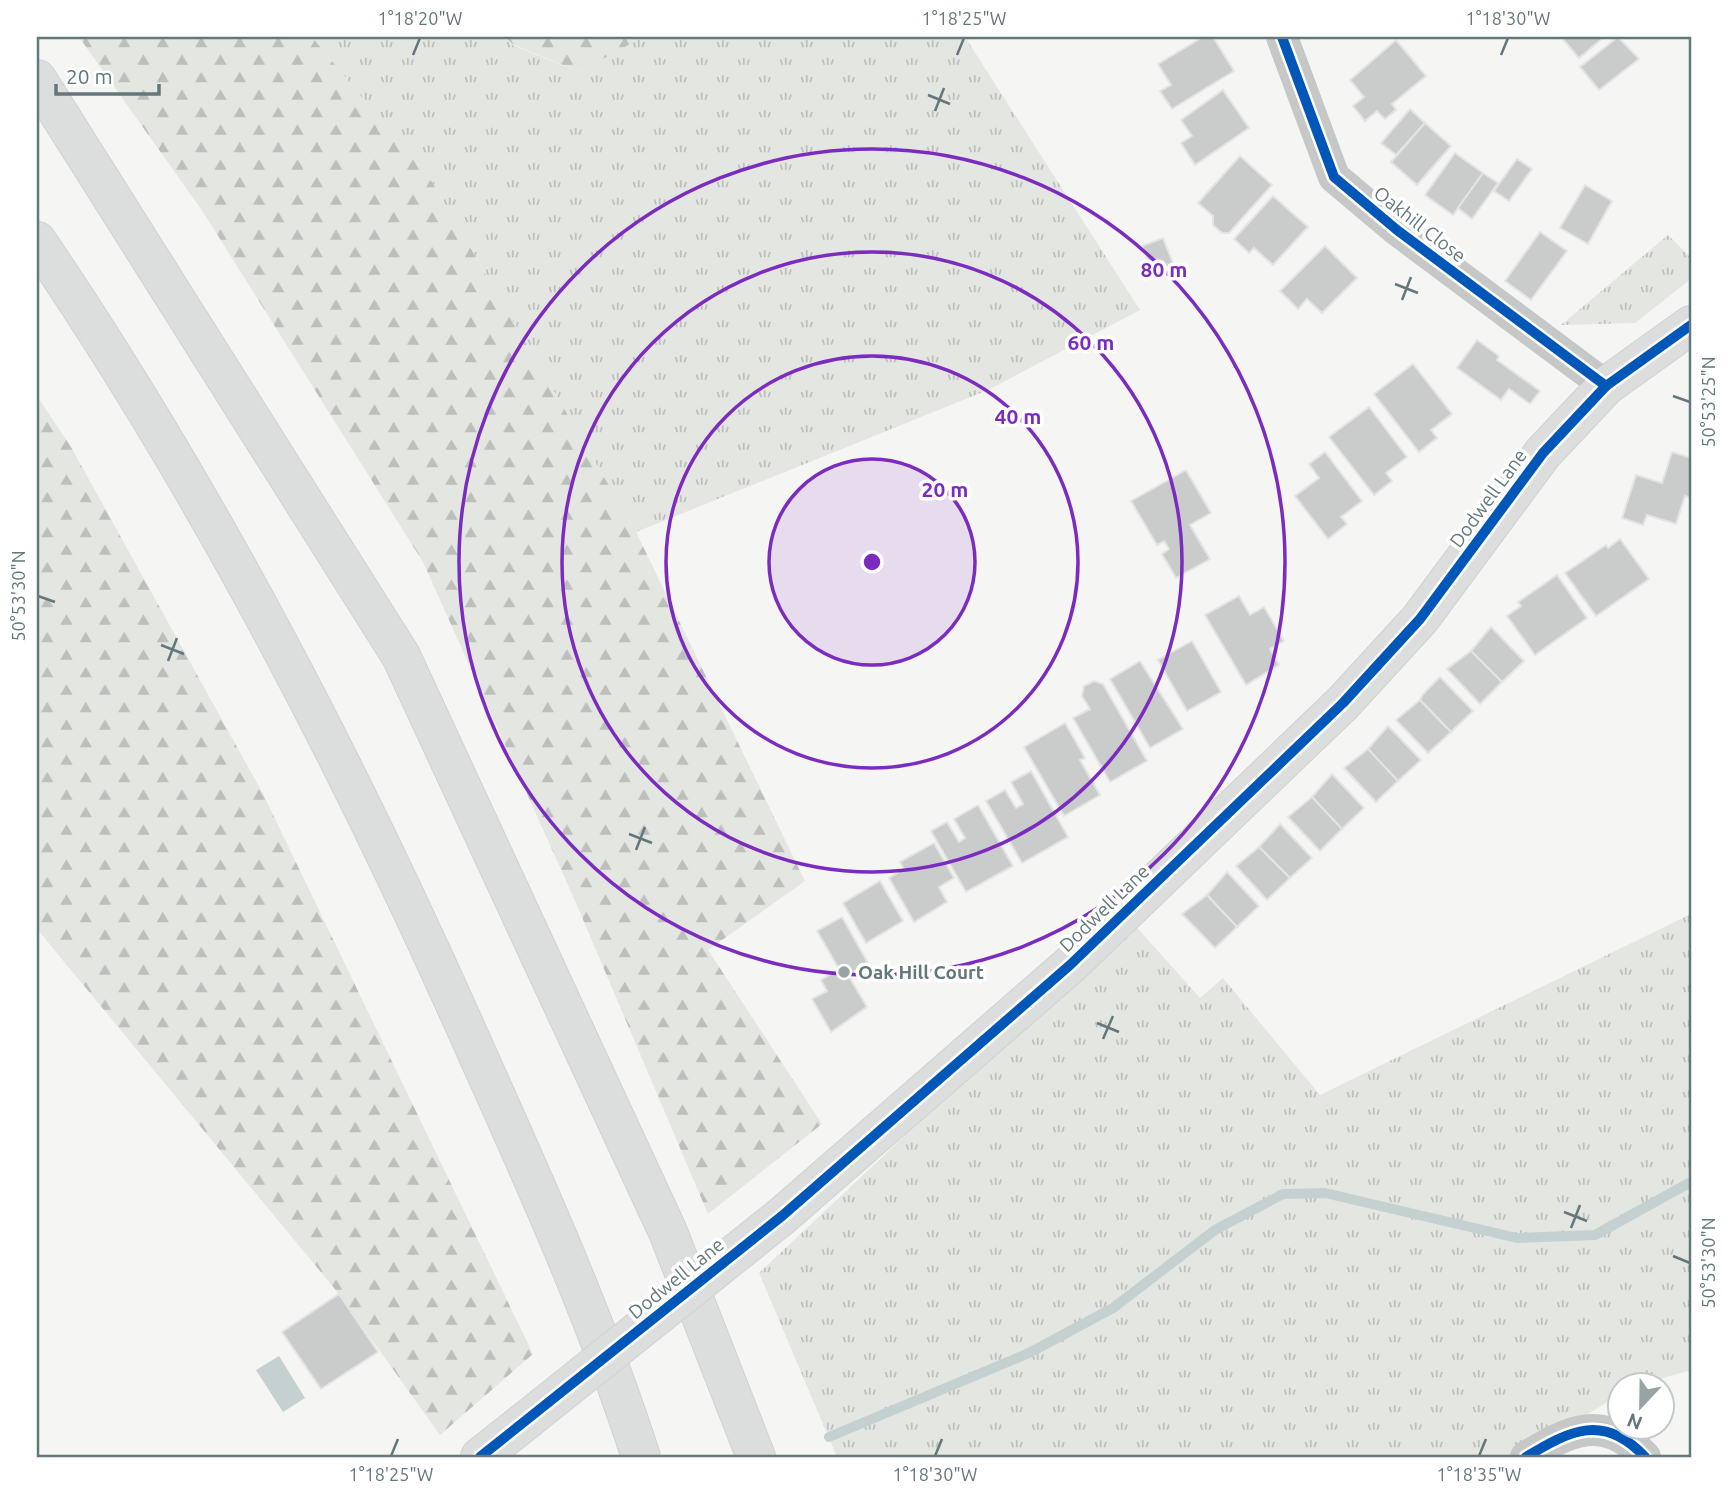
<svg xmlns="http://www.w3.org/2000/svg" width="1728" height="1494" font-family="Ubuntu,sans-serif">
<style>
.grass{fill:url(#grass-tufts)}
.forest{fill:url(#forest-firs)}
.water{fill:#c5d1d0}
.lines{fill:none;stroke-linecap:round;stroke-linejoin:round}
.stream{stroke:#c5d1d0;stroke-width:10}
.building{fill:#cacccc;stroke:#e4e4e4;stroke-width:2}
.secondary-casing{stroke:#d0d1d1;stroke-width:40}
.highway-casing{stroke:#d0d1d1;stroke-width:40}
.street{stroke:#c6c8c8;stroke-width:32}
.secondary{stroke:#dcdddd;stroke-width:38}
.highway{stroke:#dcdddd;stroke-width:38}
.secondary-bridge-casing{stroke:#d0d1d1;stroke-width:40;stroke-linecap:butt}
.secondary-bridge{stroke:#dcdddd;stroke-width:38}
.cycleway-casing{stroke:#fff;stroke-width:15}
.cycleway{stroke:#0057b8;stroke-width:10}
.ticks{fill:none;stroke:#64777b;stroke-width:2.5}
.ring{fill:none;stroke:#7b2cbf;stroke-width:3.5}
.poi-dot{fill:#97a3a5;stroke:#fff;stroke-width:2.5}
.labels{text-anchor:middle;stroke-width:7;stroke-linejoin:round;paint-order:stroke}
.street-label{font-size:19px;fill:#64777b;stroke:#fff}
.poi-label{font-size:19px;font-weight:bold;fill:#64777b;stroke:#fff;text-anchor:start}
.centre{fill:#7b2cbf;stroke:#fff;stroke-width:3.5}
.ring-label{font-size:21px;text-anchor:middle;font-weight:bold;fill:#7b2cbf;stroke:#fff;stroke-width:7;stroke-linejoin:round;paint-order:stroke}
.neatline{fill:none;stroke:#64777b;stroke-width:2.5}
.ticks-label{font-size:18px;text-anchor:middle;fill:#64777b}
</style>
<defs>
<pattern id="grass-tufts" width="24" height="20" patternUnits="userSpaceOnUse" patternTransform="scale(1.75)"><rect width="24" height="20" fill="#e4e6e2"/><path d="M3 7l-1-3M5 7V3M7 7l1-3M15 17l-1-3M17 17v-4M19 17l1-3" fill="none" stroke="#bcbfbc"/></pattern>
<pattern id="forest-firs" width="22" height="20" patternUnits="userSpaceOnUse" patternTransform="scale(1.75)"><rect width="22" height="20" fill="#e4e6e2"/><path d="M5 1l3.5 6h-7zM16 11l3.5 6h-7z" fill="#bcbfbc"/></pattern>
</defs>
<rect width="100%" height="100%" fill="#f5f5f4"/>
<g class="grass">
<path d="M 312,37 L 506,37 L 512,45 L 579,72 L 643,37 L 965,37 L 1140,310 L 988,390 L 636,532 L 432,182 Z"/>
<path d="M 1668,235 L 1691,258 L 1691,279 L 1635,323 L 1561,325 Z"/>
<path d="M 1691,914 L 1691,1370 L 1639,1385 L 1620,1386 L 1619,1395 L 1517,1457 L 837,1457 L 759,1273 L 1132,922 L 1200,998 L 1223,978 L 1320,1095 Z"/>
</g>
<g class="forest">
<path d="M 79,37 L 312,37 L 432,182 L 636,532 L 805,881 L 708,950 L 822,1124 L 708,1214 L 576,903 L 423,562 L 203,212 Z"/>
<path d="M 506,37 L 643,37 L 579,72 L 512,44 Z"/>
<path d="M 37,396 L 71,447 L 263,794 L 533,1354 L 440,1435 L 339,1294 L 37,929 Z"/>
</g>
<path class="water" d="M 279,1356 L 305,1398 L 283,1412 L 256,1370 Z"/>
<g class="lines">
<path class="stream" d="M 829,1437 L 1029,1353 L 1113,1308 L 1215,1230 L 1283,1194 L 1325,1193 L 1517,1238 L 1595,1235 L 1691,1182"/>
</g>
<g class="building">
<path d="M 1203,37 L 1213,37 L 1234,71 L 1172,109 L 1160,91 L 1171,85 L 1158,64 Z"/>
<path d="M 1561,37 L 1604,37 L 1579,58 Z"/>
<path d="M 1618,37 L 1639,59 L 1599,90 L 1580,67 Z"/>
<path d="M 1396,40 L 1426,76 L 1392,104 L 1396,110 L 1385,119 L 1377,111 L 1365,121 L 1353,106 L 1364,97 L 1350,80 Z"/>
<path d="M 1223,90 L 1249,128 L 1195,165 L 1181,143 L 1192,136 L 1181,120 Z"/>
<path d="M 1410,109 L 1425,123 L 1396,155 L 1381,143 Z"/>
<path d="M 1425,123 L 1451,146 L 1417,185 L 1391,162 Z"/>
<path d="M 1455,153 L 1483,173 L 1453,215 L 1425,195 Z"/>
<path d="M 1240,156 L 1272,185 L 1229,233 L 1222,233 L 1213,225 L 1213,216 L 1198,203 Z"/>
<path d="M 1517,159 L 1532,169 L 1509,201 L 1494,191 Z"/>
<path d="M 1483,173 L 1498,183 L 1472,219 L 1458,208 Z"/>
<path d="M 1585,185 L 1612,201 L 1588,244 L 1560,228 Z"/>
<path d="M 1273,196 L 1308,227 L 1273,265 L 1254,248 L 1249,253 L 1234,239 Z"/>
<path d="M 1540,232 L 1567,251 L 1531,300 L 1505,281 Z"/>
<path d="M 1163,238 L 1176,271 L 1155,278 L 1142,246 Z"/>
<path d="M 1325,246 L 1357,278 L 1322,313 L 1307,299 L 1298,309 L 1280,291 Z"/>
<path d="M 1477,340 L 1499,356 L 1497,360 L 1540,391 L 1530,404 L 1509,389 L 1501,400 L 1457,368 Z"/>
<path d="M 1413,364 L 1452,414 L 1431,430 L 1437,438 L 1419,452 L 1374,394 Z"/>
<path d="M 1369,407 L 1407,457 L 1386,473 L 1392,481 L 1374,495 L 1329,437 Z"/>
<path d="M 1325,452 L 1362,501 L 1341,517 L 1347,524 L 1328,539 L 1295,496 L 1319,478 L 1309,464 Z"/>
<path d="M 1672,452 L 1691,458 L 1691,498 L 1685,496 L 1676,524 L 1647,515 L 1643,525 L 1622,518 L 1636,475 L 1662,483 Z"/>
<path d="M 1186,470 L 1211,513 L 1190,525 L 1210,559 L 1176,578 L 1162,554 L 1169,549 L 1164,541 L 1157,545 L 1131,501 Z"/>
<path d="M 1620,539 L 1649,579 L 1596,616 L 1565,573 L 1606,545 L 1608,548 Z"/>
<path d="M 1557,575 L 1587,618 L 1535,655 L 1507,616 L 1521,606 L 1518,602 Z"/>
<path d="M 1239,596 L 1250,615 L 1264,607 L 1284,641 L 1270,649 L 1279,665 L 1246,685 L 1205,615 Z"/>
<path d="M 1491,627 L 1524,661 L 1502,682 L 1471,651 Z"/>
<path d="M 1192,641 L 1221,692 L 1187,711 L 1158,660 Z"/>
<path d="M 1471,651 L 1502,682 L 1480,704 L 1447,669 Z"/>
<path d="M 1140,661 L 1183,729 L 1150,748 L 1110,679 Z"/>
<path d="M 1440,677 L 1473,711 L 1451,732 L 1420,700 L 1423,694 Z"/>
<path d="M 1094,681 L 1103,684 L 1147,761 L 1110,782 L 1073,718 L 1090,709 L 1082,696 L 1084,686 Z"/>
<path d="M 1420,700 L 1451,732 L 1428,753 L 1396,720 Z"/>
<path d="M 1065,723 L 1085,758 L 1080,760 L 1100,795 L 1064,816 L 1024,747 Z"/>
<path d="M 1388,726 L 1421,760 L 1398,781 L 1368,749 Z"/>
<path d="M 1368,749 L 1398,781 L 1376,802 L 1344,768 Z"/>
<path d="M 1031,771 L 1068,837 L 1022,863 L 986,801 L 1005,790 L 1016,808 L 1023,804 L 1011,782 Z"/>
<path d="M 1332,774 L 1364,808 L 1342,829 L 1312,797 Z"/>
<path d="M 1312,797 L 1342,829 L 1320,851 L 1288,817 Z"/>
<path d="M 978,805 L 1013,866 L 966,892 L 931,831 L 947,822 L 959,842 L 965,838 L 954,819 Z"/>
<path d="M 1280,824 L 1312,858 L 1290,878 L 1259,847 Z"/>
<path d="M 934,843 L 954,878 L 939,887 L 947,902 L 914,922 L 889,878 L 904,869 L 900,862 Z"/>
<path d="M 1259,847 L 1290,878 L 1267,900 L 1236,866 Z"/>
<path d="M 1227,872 L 1259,906 L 1237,927 L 1207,895 Z"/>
<path d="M 880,881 L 903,921 L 866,943 L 843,903 Z"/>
<path d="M 1207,895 L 1237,927 L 1215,948 L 1182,914 Z"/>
<path d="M 842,917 L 868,963 L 848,975 L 867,1007 L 831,1032 L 812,999 L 827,991 L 821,980 L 839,969 L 817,931 Z"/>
<path d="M 339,1294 L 378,1352 L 321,1389 L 282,1332 Z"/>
</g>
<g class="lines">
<defs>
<g id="secondary">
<path d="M 782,1216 L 1070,965 L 1343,703 L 1420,619 L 1543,453 L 1606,386 L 1691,325"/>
<path d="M 480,1457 L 528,1419"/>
</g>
<g id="highway">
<path d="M 37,79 L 401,656 L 668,1232 L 756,1457"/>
<path d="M 37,241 C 211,497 354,775 479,1058 C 538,1189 597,1321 641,1457"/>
</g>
</defs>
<use href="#secondary" class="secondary-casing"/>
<use href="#highway" class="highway-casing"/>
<g class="street">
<path d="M 1282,37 L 1334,177 L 1397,230 L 1606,386"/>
<path d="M 1526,1457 C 1570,1430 1604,1413 1645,1457"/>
</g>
<use href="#secondary" class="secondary"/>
<use href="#highway" class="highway"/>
<defs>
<path id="secondary-bridge" d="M 528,1419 L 782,1216"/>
</defs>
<use href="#secondary-bridge" class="secondary-bridge-casing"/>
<use href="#secondary-bridge" class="secondary-bridge"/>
<defs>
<g id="cycleway">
<path d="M 1282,37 L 1334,177 L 1397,230 L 1606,386"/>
<path d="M 480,1457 L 782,1216 L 1070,965 L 1343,703 L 1420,619 L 1543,453 L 1606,386 L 1691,325"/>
<path d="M 1526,1457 C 1570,1430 1604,1413 1645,1457"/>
</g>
</defs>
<use href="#cycleway" class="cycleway-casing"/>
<use href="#cycleway" class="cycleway"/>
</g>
<path class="ticks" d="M 413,55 L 420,38M 957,55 L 964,38M 1501,55 L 1508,38M 928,95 L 950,104M 935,111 L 944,88M 1395,284 L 1418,293M 1402,300 L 1411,277M 1673,396 L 1690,402M 38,596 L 55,602M 161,645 L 184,654M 168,661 L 177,638M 629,834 L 652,843M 636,850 L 645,827M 1097,1023 L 1119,1032M 1103,1039 L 1113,1016M 1564,1212 L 1587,1221M 1571,1228 L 1580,1205M 1673,1256 L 1690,1263M 391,1456 L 398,1439M 935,1456 L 942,1439M 1479,1456 L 1486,1439"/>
<circle cx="872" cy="562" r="103" fill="#7b2cbf" fill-opacity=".12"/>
<g class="ring">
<circle cx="872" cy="562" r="103"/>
<circle cx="872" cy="562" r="206"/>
<circle cx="872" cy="562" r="310"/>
<circle cx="872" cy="562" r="413"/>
</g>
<circle class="poi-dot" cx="844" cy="972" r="7"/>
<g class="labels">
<g class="street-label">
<text transform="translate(1420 224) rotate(38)" y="7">Oakhill Close</text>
<text transform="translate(1488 498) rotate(-54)" y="7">Dodwell Lane</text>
<text transform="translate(1104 908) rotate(-44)" y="7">Dodwell Lane</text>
<text transform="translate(676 1278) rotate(-39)" y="7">Dodwell Lane</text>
</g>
<g class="poi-label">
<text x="858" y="979">Oak Hill Court</text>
</g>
</g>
<circle cx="872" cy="562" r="10" class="centre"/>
<g class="ring-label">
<text x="1164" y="277">80 m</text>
<text x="1091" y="350">60 m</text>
<text x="1018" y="424">40 m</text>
<text x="945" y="497">20 m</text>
</g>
<rect width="1728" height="1494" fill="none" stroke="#ffffff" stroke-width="77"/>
<g transform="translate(1641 1406) rotate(202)"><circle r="33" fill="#ffffff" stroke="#c1c9ca" stroke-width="2"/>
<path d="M0-5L12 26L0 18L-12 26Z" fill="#97a3a5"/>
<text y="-10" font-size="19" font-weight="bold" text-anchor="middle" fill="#64777b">N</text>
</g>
<path d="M56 84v10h103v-10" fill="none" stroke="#64777b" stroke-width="3.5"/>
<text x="66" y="84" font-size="21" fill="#64777b" stroke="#ffffff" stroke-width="5" paint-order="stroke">20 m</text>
<rect x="38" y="38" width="1652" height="1418" class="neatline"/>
<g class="ticks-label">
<text x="420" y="25">1°18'20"W</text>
<text x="964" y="25">1°18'25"W</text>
<text x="1508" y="25">1°18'30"W</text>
<text transform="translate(1709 402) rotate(-90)" y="6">50°53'25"N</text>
<text transform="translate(19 596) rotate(-90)" y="6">50°53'30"N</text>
<text transform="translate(1709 1263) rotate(-90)" y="6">50°53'30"N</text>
<text x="391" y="1481">1°18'25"W</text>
<text x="935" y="1481">1°18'30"W</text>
<text x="1479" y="1481">1°18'35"W</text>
</g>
</svg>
